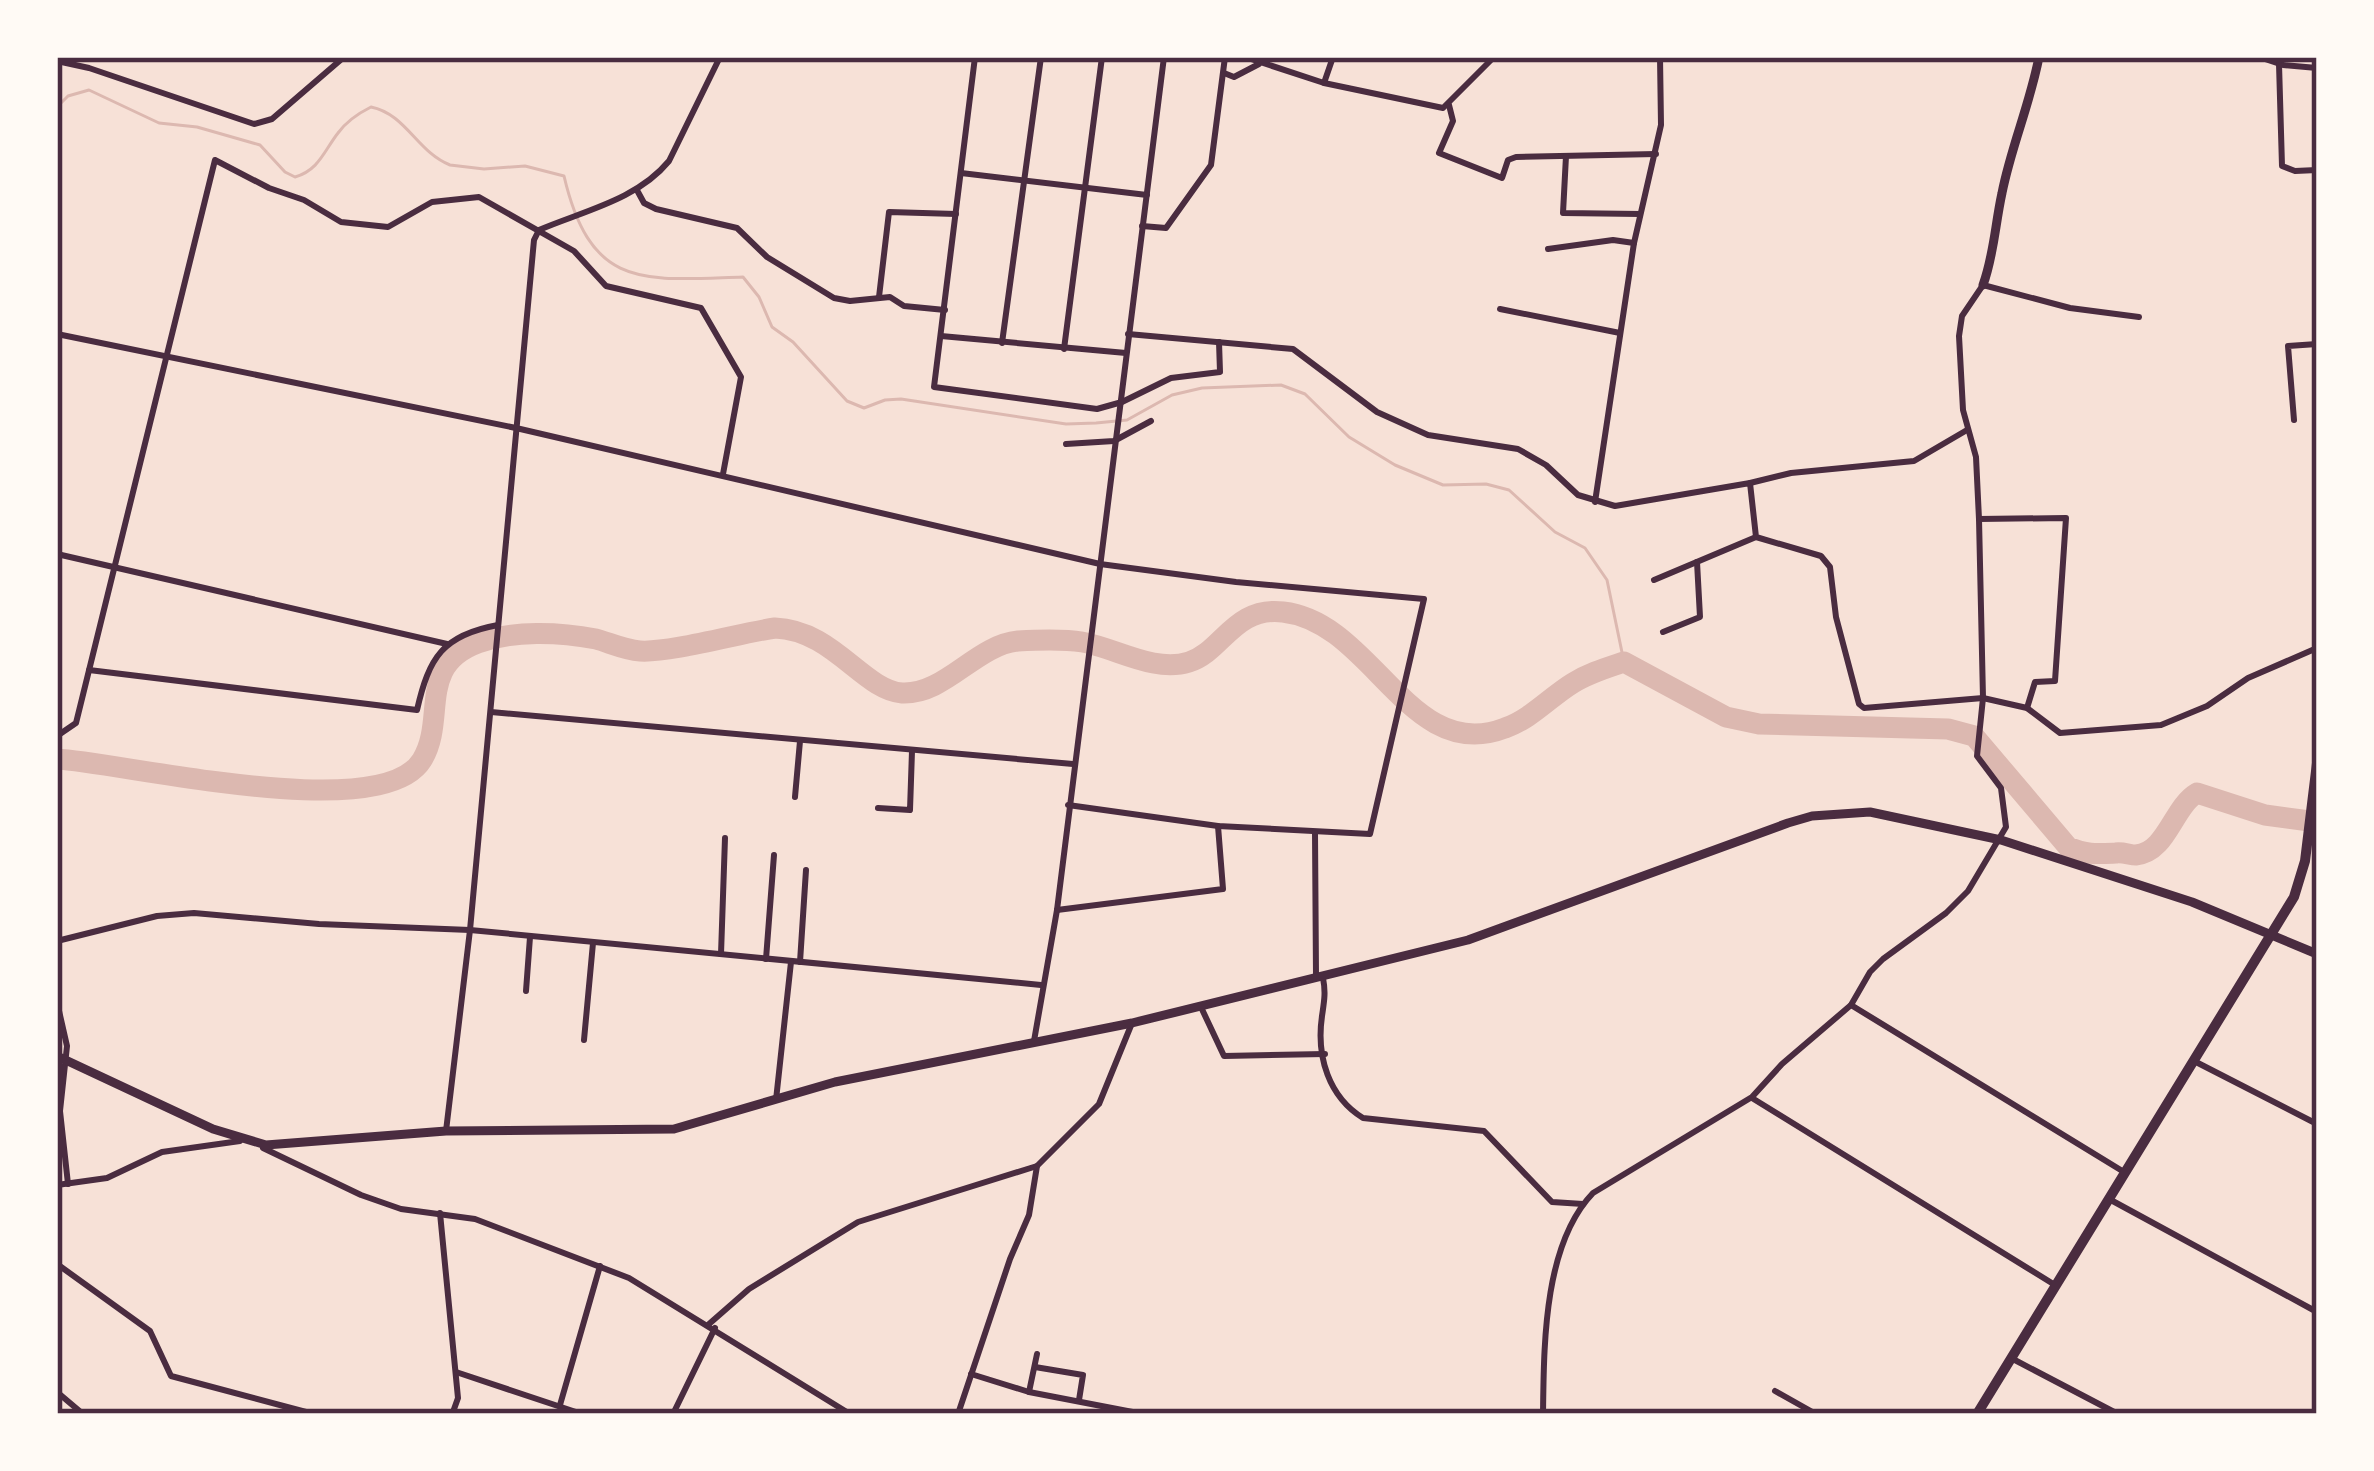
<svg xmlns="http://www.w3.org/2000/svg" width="2374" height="1471" font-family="'Alegreya Sans',sans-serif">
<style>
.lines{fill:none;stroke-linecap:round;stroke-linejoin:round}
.stream{stroke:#dcb8b0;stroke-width:3}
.river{stroke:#dcb8b0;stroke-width:21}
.minor{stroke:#4a2c40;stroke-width:6}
.tertiary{stroke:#4a2c40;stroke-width:9}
.secondary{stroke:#4a2c40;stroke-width:9}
.primary{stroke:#4a2c40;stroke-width:10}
.neatline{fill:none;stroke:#4a2c40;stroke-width:4.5}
</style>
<rect width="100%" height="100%" fill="#f7e1d7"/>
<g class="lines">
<path class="stream" d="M 57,107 L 68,96 L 89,90 L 159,123 L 197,127 L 260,145 L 285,172 L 295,177 C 319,170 324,151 338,133 C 346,122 359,113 371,107 C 406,114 417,152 450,165 L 484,169 L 525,166 L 564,176 C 591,291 644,280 743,277 L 759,297 L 772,327 L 793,342 L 847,401 L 864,408 L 885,400 L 901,399 L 1066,424 L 1096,423 L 1127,420 L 1172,395 L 1202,388 L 1281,385 L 1305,394 L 1349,437 L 1395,465 L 1443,485 L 1486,484 L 1509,490 L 1555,532 L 1585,548 L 1607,580 L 1624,662"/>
<path class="river" d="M 57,759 C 126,763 381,826 422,760 C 447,719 416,666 478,643 C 514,630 559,632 596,639 C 610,643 625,650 640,651 C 670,653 741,633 775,628 C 833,630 863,690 902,693 C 945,695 976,645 1018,641 C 1037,640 1063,639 1082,642 C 1116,648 1154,673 1189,662 C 1222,652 1234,606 1283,612 C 1373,622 1409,765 1505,728 C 1531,719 1550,697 1573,683 C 1589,673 1606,668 1624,662 L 1726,717 L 1759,724 L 1948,729 L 1974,736 L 2068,847 C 2087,855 2096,854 2116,853 C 2123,852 2130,855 2136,855 C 2167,852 2173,807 2197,793 L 2265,815 L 2317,822"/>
<g class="minor">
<path d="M 975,57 L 934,387 L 1097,409 L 1122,402 L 1171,378 L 1220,372 L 1219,342"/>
<path d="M 1245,57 L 1324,83 L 1443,108 L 1494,57"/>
<path d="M 1727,57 L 1733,57"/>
<path d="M 2259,57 L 2283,65 L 2317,68"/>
<path d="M 57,61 L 89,68 L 254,124 L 272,119 L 344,57"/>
<path d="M 2279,64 L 2282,166 L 2295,171 L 2317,170"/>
<path d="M 1224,73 L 1234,77 L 1259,64"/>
<path d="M 1324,83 L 1333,57"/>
<path d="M 1449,105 L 1453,121 L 1439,153 L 1502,178 L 1508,160 L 1516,157 L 1656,154"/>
<path d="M 1566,156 L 1563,213 L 1640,214"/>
<path d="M 961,173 L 1147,195"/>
<path d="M 638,192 L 644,203 L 656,209 L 737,228 L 767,257 L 834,298 L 850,301 L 890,297 L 904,306 L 945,310"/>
<path d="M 1142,226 L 1166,228 L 1211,165 L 1225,57"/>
<path d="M 1548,249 L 1613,240 L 1634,243"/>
<path d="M 2316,249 L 2317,263"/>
<path d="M 879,297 L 889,212 L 956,214"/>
<path d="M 1500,309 L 1620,333"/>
<path d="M 57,334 L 516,428 L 1100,564 L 1236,582 L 1424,599 L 1370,834 L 1218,826 L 1068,805"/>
<path d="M 1128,334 L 1293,349 L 1377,412 L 1428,435 L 1518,449 L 1546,465 L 1578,495 L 1615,506 L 1750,483 L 1756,537 L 1821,556 L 1830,567 L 1836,617 L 1859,704 L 1864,708 L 1983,698 L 2027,708 L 2060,733 L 2161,725 L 2207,706 L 2248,678 L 2317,648"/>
<path d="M 941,336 L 1126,353"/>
<path d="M 1002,343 L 1041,57"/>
<path d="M 1064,349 L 1102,57"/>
<path d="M 2294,420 L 2288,346 L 2317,344"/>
<path d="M 1066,444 L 1114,441 L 1151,421"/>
<path d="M 1750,483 L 1791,473 L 1914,461 L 1967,430"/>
<path d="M 1595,502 L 1634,243 L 1661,125 L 1660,57"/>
<path d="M 1979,519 L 2066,518 L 2055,681 L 2035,682 L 2027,708"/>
<path d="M 57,554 L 447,644"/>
<path d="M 1654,580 L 1756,537"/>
<path d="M 1663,632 L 1700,617 L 1697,562"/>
<path d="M 89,670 L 417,710 C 429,657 443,635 498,625"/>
<path d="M 491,712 L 1073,764"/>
<path d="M 57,736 L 76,723 L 215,160 L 269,188 L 304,200 L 341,222 L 388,227 L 432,202 L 479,197 L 574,251 L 606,286 L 701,308 L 741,377 L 723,474"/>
<path d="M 795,797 L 800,741"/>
<path d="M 878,808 L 910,810 L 912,751"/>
<path d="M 1315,833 L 1316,976"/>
<path d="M 1057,910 L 1223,889 L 1218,826"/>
<path d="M 57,941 L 157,916 L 194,913 L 319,924 L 470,930 L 1041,985"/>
<path d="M 721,954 L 725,838"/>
<path d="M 766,959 L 774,855"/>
<path d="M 800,962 L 806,870"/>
<path d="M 1323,978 C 1326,993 1324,1002 1322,1016 C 1316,1057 1329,1097 1363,1118 L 1484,1131 L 1552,1202 L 1583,1204"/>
<path d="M 526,991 L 530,937"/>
<path d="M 57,1002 L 67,1046 L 60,1111 L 68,1184"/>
<path d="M 1200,1005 L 1224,1056 L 1325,1054"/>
<path d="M 1851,1005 L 2124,1172"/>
<path d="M 584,1040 L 593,943"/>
<path d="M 1034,1041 L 1057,910 L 1164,57"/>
<path d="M 2194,1061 L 2317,1124"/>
<path d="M 1752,1098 L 2055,1285"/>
<path d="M 776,1100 L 791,962"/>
<path d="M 446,1131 L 470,930 L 534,240 L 539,230 C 583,211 637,200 669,161 L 720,57"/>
<path d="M 263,1148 L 361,1195 L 401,1209 L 475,1219 L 629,1278 L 850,1414"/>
<path d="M 57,1185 L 107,1178 L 162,1152 L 240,1141"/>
<path d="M 2109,1199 L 2317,1312"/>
<path d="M 440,1213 L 458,1398 L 453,1412"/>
<path d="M 57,1264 L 150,1331 L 171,1376 L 306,1412 L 452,1413"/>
<path d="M 709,1324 L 749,1289 L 858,1222 L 1037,1166"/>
<path d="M 2011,1358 L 2118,1414"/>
<path d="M 1035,1367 L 1083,1375 L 1079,1400"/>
<path d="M 456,1372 L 582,1414"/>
<path d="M 971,1374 L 1029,1392 L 1143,1414"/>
<path d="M 1775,1391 L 1816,1414"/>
<path d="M 57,1392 L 83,1414"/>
<path d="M 1029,1392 L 1037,1354"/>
<path d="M 560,1405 L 600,1266"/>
<path d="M 673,1414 L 715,1328"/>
<path d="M 958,1414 L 1010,1259 L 1029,1215 L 1037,1166 L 1099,1104 L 1132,1023"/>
<path d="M 1543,1414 C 1544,1347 1543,1245 1593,1193 L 1752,1097 L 1782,1064 L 1851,1005 L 1870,972 L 1883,959 L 1946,913 L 1968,891 L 2006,827 L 2001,788 L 1977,756 L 1983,698 L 1979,519 L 1976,457 L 1963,410 L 1959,336 L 1962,316 L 1983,285 L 2070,308 L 2139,317"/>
</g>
<path class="tertiary" d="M 1983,285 C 1994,255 1995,225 2002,193 C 2011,147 2030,104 2039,57"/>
<path class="secondary" d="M 57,1056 L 213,1129 L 266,1145 L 446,1131 L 674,1129 L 835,1082 L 1132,1023 L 1468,940 L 1788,823 L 1812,816 L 1870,812 L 2001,840 L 2192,902 L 2317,954"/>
<path class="primary" d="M 1977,1414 L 2294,897 L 2305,861 L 2317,763"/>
</g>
<rect width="2374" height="1471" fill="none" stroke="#fffaf5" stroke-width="120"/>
<rect x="60" y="60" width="2254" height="1351" class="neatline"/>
</svg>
